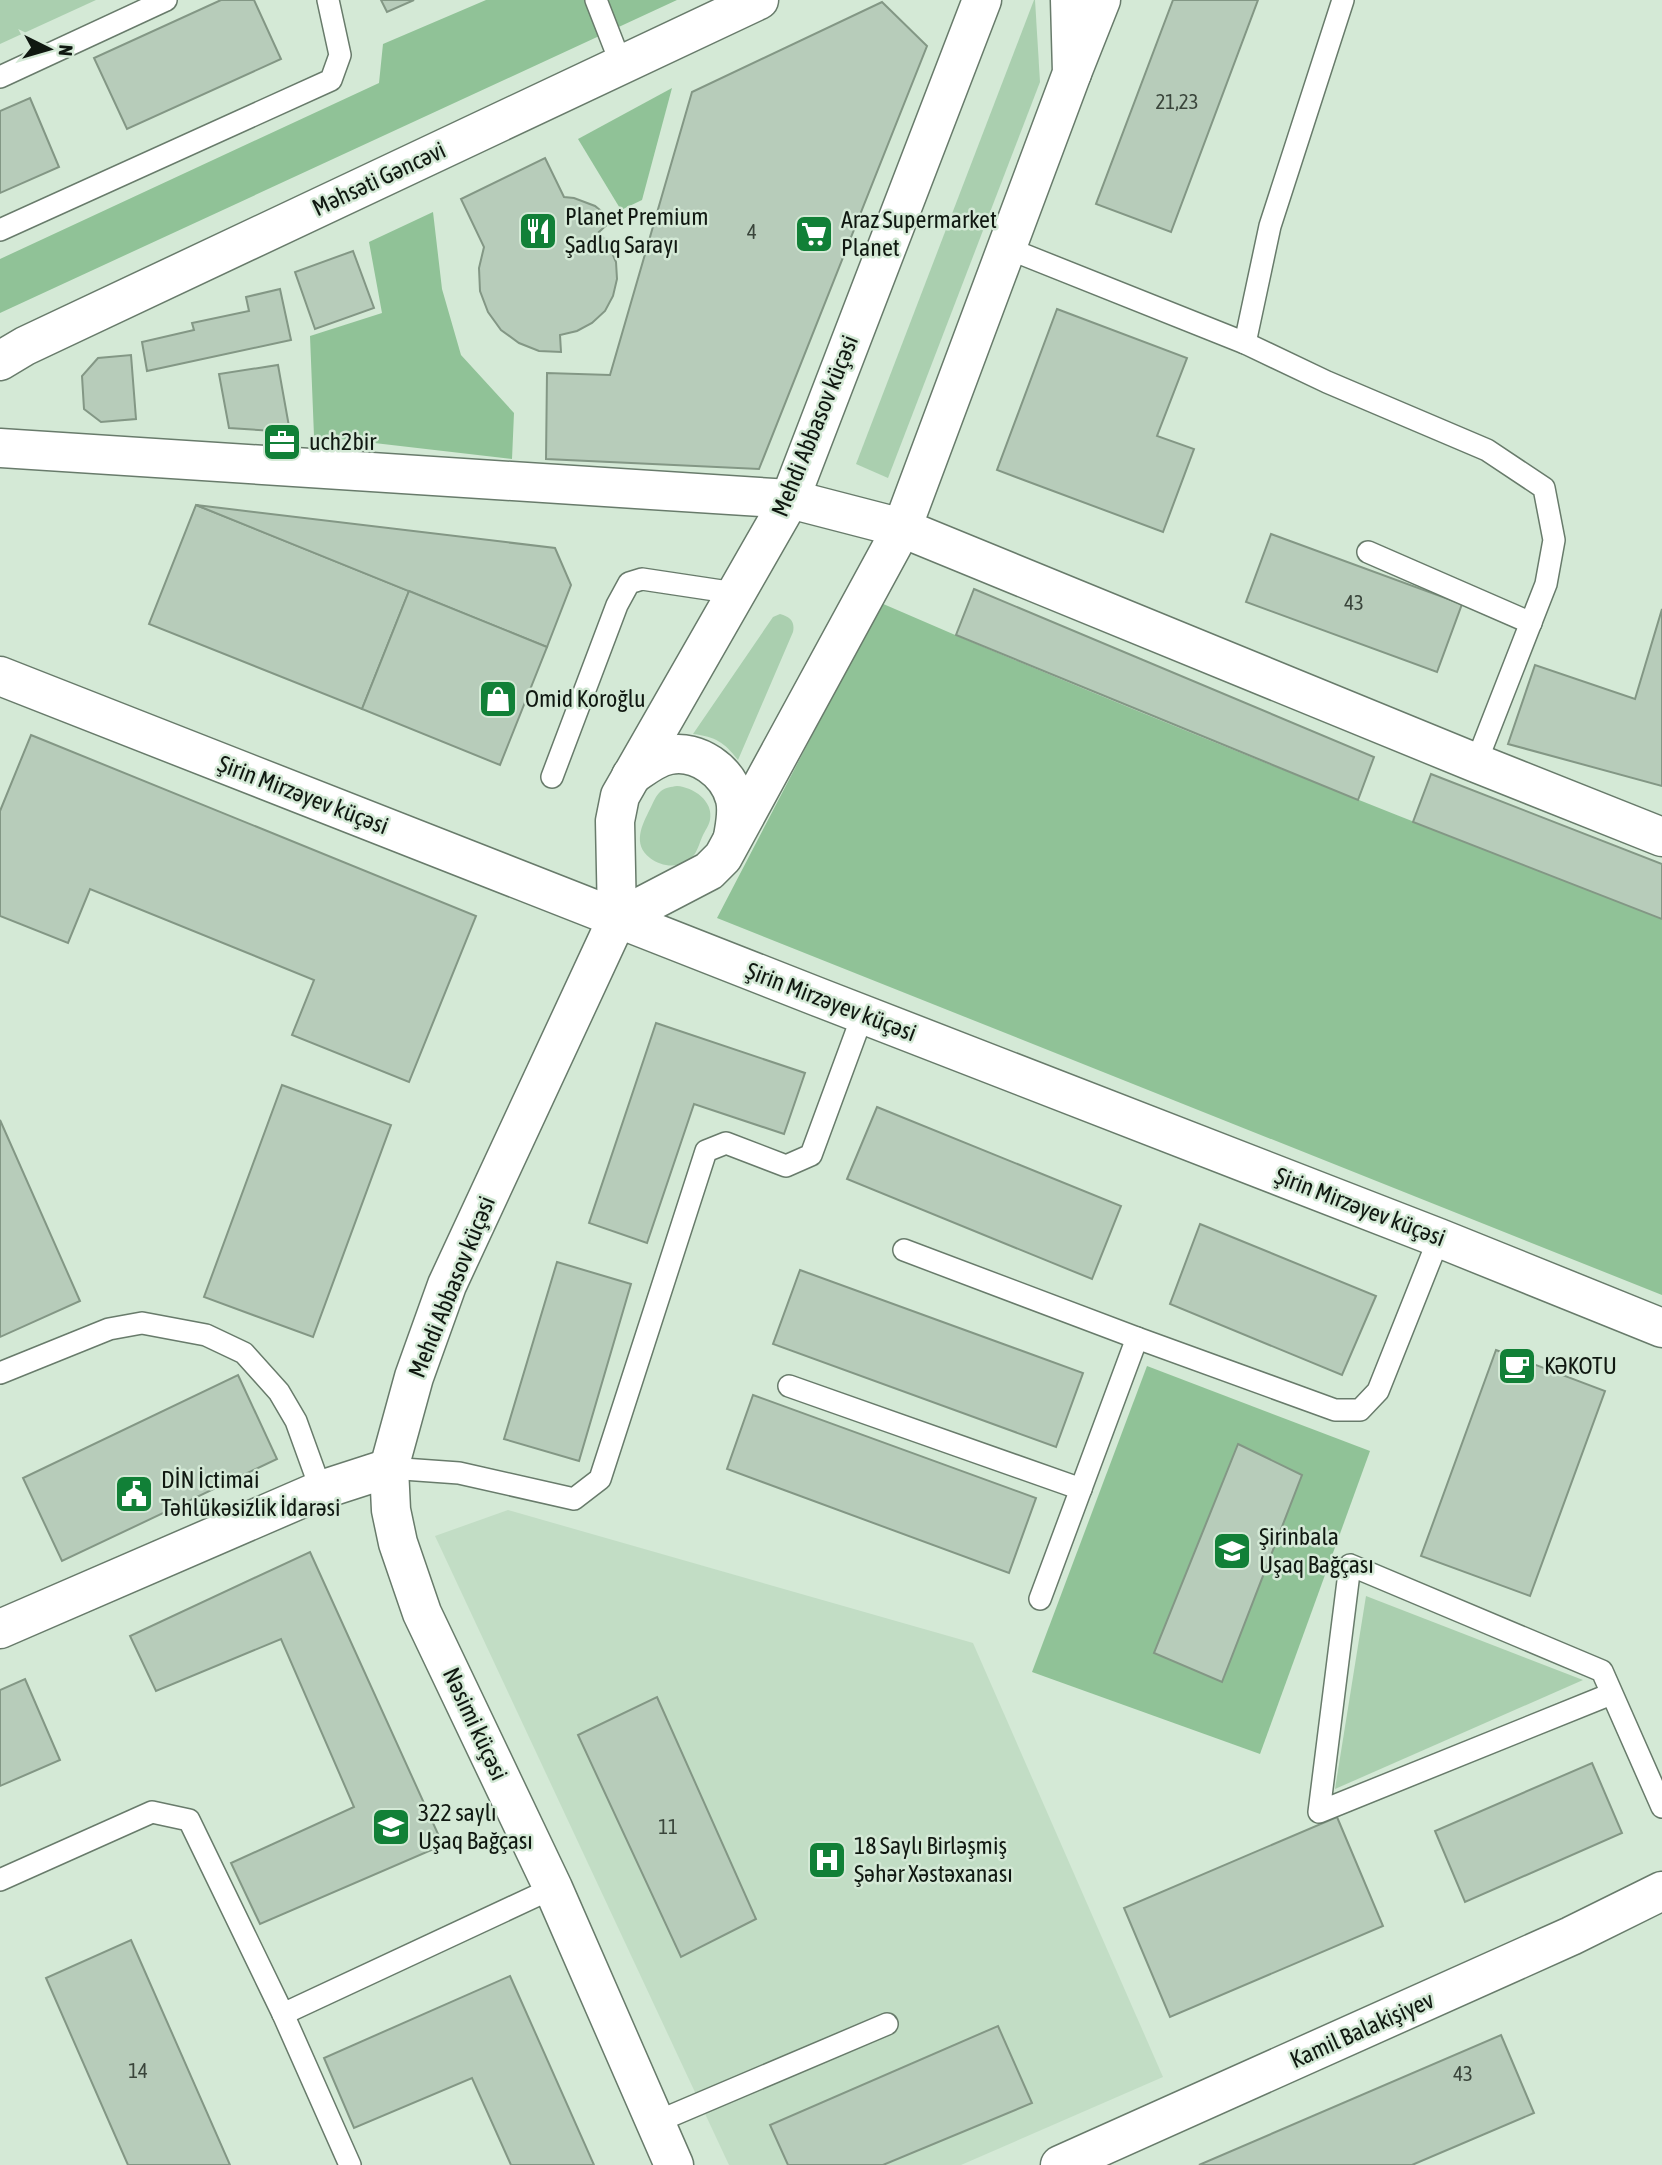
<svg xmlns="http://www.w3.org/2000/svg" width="1662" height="2165" font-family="'Asap Condensed',sans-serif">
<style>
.built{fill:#c2ddc5}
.green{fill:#aacfaf}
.forest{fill:#90c297}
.building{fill:#b7ccba;stroke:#839785;stroke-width:2}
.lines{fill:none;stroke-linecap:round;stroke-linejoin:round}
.service-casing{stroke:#687b6b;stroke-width:24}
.minor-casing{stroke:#687b6b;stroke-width:41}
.tertiary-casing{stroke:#687b6b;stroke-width:41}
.service{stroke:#fff;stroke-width:21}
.minor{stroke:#fff;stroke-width:38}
.tertiary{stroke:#fff;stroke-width:38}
.labels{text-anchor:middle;stroke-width:5;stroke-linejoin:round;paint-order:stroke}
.number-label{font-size:21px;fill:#3a453b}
.street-label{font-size:24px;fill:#101811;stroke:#d4e9d6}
.poi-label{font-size:24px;fill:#101811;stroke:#d4e9d6;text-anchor:start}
</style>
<rect width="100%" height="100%" fill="#d4e9d6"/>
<path class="built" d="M 508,1510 L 973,1643 L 1163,2077 L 961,2165 L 729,2165 L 435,1536 Z"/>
<g class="green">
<path d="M 0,0 L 96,0 L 0,44 Z"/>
<path d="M 1034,0 L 1035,0 L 1040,82 L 888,478 L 856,464 Z"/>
<path d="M 780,614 C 791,617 795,622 793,632 L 738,760 C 724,742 716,737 693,734 L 773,617 Z"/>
<path d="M 677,786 C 693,787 714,801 710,820 C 709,825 705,831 703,835 C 700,841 698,850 694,855 C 683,869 663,868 650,858 C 632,844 642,825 650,809 C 653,803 656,795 661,791 C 666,787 671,787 677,786 Z"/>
<path d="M 1366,1596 L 1583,1680 L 1335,1789 Z"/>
</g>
<g class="forest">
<path d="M 486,0 L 677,0 L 0,313 L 0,259 L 379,83 L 383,44 Z"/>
<path d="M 672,88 L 642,200 L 621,210 L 578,139 Z"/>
<path d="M 433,212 L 442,289 L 461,355 L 514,413 L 512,459 L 314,436 L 310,336 L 382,313 L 369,242 Z"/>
<path d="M 881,603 C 1139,715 1401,817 1662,919 L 1662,1295 L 717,918 Z"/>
<path d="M 1147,1366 L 1370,1451 L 1260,1754 L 1032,1672 Z"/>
</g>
<g class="building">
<path d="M 221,0 L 254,0 L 281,59 L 127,129 L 94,58 Z"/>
<path d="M 381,0 L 414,0 L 387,12 Z"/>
<path d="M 1173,0 L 1258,0 L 1171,232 L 1096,204 Z"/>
<path d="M 882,2 L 927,46 L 759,469 L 546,459 L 547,373 L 610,375 L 692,92 Z"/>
<path d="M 30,98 L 59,167 L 0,193 L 0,111 Z"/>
<path d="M 545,158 L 564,197 L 574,198 L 595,206 L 612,220 L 599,232 L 609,246 L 616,262 L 617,279 L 613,296 L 605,311 L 592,323 L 577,331 L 560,335 L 561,352 L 539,351 L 519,343 L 501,330 L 488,312 L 480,291 L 479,268 L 484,247 L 461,199 Z"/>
<path d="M 353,251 L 374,308 L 315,329 L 295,272 Z"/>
<path d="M 280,289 L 291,340 L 147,371 L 142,342 L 194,330 L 192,323 L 249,311 L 246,297 Z"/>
<path d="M 1057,309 L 1187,358 L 1157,436 L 1194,449 L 1163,532 L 997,470 Z"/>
<path d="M 131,355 L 136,419 L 101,422 L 84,409 L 82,376 L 98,358 Z"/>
<path d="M 278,365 L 290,432 L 229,428 L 219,374 Z"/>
<path d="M 196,505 L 409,591 L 362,709 L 149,624 Z"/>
<path d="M 196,505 L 555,548 L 571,585 L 547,647 Z"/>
<path d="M 1271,534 L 1462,604 L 1437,672 L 1246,602 Z"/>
<path d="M 974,589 L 1374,757 L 1358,800 L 956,635 Z"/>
<path d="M 409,591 L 547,647 L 500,765 L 362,709 Z"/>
<path d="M 1662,609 L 1662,786 L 1508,744 L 1535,665 L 1635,699 Z"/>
<path d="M 31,735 L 476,916 L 409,1082 L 292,1035 L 314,980 L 90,889 L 68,943 L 0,916 L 0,811 Z"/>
<path d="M 1431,774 L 1662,864 L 1662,919 L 1413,822 Z"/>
<path d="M 656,1023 L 805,1073 L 784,1134 L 694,1104 L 647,1243 L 589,1223 Z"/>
<path d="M 282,1085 L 391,1125 L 313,1337 L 204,1297 Z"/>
<path d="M 877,1107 L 1121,1206 L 1092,1279 L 847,1179 Z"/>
<path d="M 0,1120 L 80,1301 L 0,1337 Z"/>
<path d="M 1200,1224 L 1376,1296 L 1342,1375 L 1170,1304 Z"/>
<path d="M 557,1262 L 631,1284 L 579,1461 L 504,1439 Z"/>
<path d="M 800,1270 L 1083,1373 L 1056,1447 L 773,1344 Z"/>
<path d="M 1496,1350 L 1605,1391 L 1530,1596 L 1421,1556 Z"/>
<path d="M 238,1375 L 277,1459 L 62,1561 L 23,1478 Z"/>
<path d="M 753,1395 L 1036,1498 L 1009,1573 L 727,1469 Z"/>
<path d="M 1238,1444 L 1302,1475 L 1222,1682 L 1154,1653 Z"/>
<path d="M 310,1552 L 443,1845 L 260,1924 L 231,1863 L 354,1807 L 281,1639 L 156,1691 L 130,1636 Z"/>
<path d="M 25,1679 L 60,1760 L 0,1786 L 0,1690 Z"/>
<path d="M 657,1697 L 756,1919 L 681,1957 L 578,1735 Z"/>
<path d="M 1592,1763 L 1622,1833 L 1465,1902 L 1435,1831 Z"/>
<path d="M 1337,1817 L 1383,1926 L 1170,2017 L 1124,1908 Z"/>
<path d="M 131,1940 L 230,2165 L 128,2165 L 46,1978 Z"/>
<path d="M 510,1976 L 594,2165 L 511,2165 L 472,2078 L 354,2128 L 324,2058 Z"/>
<path d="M 998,2026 L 1032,2103 L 883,2165 L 788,2165 L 770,2125 Z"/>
<path d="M 1501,2035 L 1534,2113 L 1412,2165 L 1199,2165 Z"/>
</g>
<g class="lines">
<defs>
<g id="service">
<path d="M 596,0 L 621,64"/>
<path d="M 0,77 L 166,0"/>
<path d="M 0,230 L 331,80 L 340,55 L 328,0"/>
<path d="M 1007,248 L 1245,343 L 1327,382 L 1487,450 L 1544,488 L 1554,540 L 1546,584 L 1476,763"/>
<path d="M 1245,343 L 1270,226 L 1343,0"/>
<path d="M 1368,552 L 1531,623"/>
<path d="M 552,777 L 617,605 L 629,583 L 642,579 L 735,593"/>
<path d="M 904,1250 L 1137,1338 L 1335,1410 L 1360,1410 L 1378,1391 L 1439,1238"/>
<path d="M 0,1373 L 109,1329 L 142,1323 L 206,1335 L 244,1353 L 279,1392 L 296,1421 L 321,1490"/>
<path d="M 789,1386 L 1081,1489"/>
<path d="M 389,1468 L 459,1473 L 574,1499 L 600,1479 L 706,1151 L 726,1143 L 786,1166 L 811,1155 L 863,1014"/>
<path d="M 1040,1599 L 1137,1338"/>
<path d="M 1611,1694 L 1319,1812 L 1350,1565 L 1602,1671 L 1662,1807"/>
<path d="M 0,1880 L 152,1812 L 189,1820 L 283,2014 L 350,2165"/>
<path d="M 283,2014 L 553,1888"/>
<path d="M 654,2123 L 887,2024"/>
</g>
<g id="minor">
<path d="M 1072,73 L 1101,0"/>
<path d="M 0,361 L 25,346 L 759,0"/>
<path d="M 0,448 L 790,499 L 902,528 L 1476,763 L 1662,837"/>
<path d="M 0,676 L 818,997 L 1439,1238 L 1662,1328"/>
<path d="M 0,1629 L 321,1490 L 389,1468"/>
<path d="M 1060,2165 L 1571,1936 L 1662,1891"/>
</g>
<g id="tertiary">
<path d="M 631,776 C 643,768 654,758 669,755 C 697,749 728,771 735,799 C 738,812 735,825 733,837"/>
<path d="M 617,919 L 709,871 L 723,857 L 902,528 L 1072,73 L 1070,0"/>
<path d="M 674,2165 L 553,1888 L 422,1613 L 398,1543 L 391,1510 L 389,1468 L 414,1377 L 447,1285 L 617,919 L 615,821 L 620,796 L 790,499 L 982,0"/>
</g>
</defs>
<use href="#service" class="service-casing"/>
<use href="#minor" class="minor-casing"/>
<use href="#tertiary" class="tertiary-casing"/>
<use href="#service" class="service"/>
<use href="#minor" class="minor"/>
<use href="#tertiary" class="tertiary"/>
</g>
<defs>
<symbol id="restaurant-square" viewBox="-11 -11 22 22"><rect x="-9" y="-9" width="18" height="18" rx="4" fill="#118037" stroke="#d4e9d6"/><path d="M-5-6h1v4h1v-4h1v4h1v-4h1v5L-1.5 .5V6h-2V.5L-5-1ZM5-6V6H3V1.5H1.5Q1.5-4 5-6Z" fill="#fff"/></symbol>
<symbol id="supermarket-square" viewBox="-11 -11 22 22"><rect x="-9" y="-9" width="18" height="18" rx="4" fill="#118037" stroke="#d4e9d6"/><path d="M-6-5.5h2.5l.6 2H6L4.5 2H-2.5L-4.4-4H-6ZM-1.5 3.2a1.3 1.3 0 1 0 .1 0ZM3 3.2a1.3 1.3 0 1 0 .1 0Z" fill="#fff"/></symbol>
<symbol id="office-square" viewBox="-11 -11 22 22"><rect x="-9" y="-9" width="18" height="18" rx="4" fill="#118037" stroke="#d4e9d6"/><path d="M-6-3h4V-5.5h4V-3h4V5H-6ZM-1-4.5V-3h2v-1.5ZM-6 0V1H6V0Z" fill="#fff"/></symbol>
<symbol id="shop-square" viewBox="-11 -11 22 22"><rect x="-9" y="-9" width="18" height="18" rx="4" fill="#118037" stroke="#d4e9d6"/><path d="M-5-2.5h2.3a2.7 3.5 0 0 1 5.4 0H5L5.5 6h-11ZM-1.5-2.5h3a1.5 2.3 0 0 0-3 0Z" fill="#fff"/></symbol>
<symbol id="cafe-square" viewBox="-11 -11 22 22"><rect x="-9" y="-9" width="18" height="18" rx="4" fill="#118037" stroke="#d4e9d6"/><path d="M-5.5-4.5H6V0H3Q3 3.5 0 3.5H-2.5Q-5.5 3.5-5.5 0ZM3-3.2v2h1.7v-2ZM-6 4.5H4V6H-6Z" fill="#fff"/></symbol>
<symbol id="civic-square" viewBox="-11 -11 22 22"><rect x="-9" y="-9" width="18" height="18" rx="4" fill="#118037" stroke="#d4e9d6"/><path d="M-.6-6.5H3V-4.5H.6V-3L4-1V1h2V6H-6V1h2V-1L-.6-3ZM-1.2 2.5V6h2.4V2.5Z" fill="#fff"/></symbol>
<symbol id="school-square" viewBox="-11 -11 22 22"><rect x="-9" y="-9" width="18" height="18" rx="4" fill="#118037" stroke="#d4e9d6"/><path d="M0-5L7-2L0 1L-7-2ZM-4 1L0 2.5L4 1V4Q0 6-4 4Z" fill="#fff"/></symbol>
<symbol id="hospital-square" viewBox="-11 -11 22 22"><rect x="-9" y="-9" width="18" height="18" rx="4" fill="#118037" stroke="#d4e9d6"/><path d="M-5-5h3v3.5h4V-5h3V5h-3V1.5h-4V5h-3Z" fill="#fff"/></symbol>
</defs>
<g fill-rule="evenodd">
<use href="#restaurant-square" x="516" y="209" width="44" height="44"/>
<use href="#supermarket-square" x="792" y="212" width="44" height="44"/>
<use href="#office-square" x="260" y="420" width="44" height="44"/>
<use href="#shop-square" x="476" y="677" width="44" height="44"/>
<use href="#cafe-square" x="1495" y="1344" width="44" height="44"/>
<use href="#civic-square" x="112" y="1472" width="44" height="44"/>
<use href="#school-square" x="1210" y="1529" width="44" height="44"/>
<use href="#school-square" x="369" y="1805" width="44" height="44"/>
<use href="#hospital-square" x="805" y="1838" width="44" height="44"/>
</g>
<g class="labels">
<g class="number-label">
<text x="1177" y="109">21,23</text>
<text x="752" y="239">4</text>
<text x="1354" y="610">43</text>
<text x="668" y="1834">11</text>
<text x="138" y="2078">14</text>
<text x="1463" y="2081">43</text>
</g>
<g class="street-label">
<text transform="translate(379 179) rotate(-25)" y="8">Məhsəti Gəncəvi</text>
<text transform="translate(815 426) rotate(-68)" y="8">Mehdi Abbasov küçəsi</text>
<text transform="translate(303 795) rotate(21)" y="8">Şirin Mirzəyev küçəsi</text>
<text transform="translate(831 1002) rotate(21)" y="8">Şirin Mirzəyev küçəsi</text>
<text transform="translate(1360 1207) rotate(21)" y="8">Şirin Mirzəyev küçəsi</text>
<text transform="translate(452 1287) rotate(-68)" y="8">Mehdi Abbasov küçəsi</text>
<text transform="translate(475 1724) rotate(65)" y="8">Nəsimi küçəsi</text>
<text transform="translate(1362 2030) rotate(-24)" y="8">Kamil Balakişiyev</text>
</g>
<g class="poi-label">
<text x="565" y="225">Planet Premium<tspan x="565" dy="28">Şadlıq Sarayı</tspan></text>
<text x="841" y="228">Araz Supermarket<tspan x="841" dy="28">Planet</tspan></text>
<text x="309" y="450">uch2bir</text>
<text x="525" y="707">Omid Koroğlu</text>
<text x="1544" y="1374">KƏKOTU</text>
<text x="161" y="1488">DİN İctimai<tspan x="161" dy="28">Təhlükəsizlik İdarəsi</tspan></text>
<text x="1259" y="1545">Şirinbala<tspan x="1259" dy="28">Uşaq Bağçası</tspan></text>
<text x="418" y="1821">322 saylı<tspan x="418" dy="28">Uşaq Bağçası</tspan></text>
<text x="854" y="1854">18 Saylı Birləşmiş<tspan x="854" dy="28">Şəhər Xəstəxanası</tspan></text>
</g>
</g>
<g transform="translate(49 49) rotate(95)" stroke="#d4e9d6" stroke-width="5" paint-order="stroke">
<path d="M0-5L12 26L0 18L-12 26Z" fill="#101811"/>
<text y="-10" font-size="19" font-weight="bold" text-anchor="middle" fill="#101811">N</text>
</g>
</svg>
